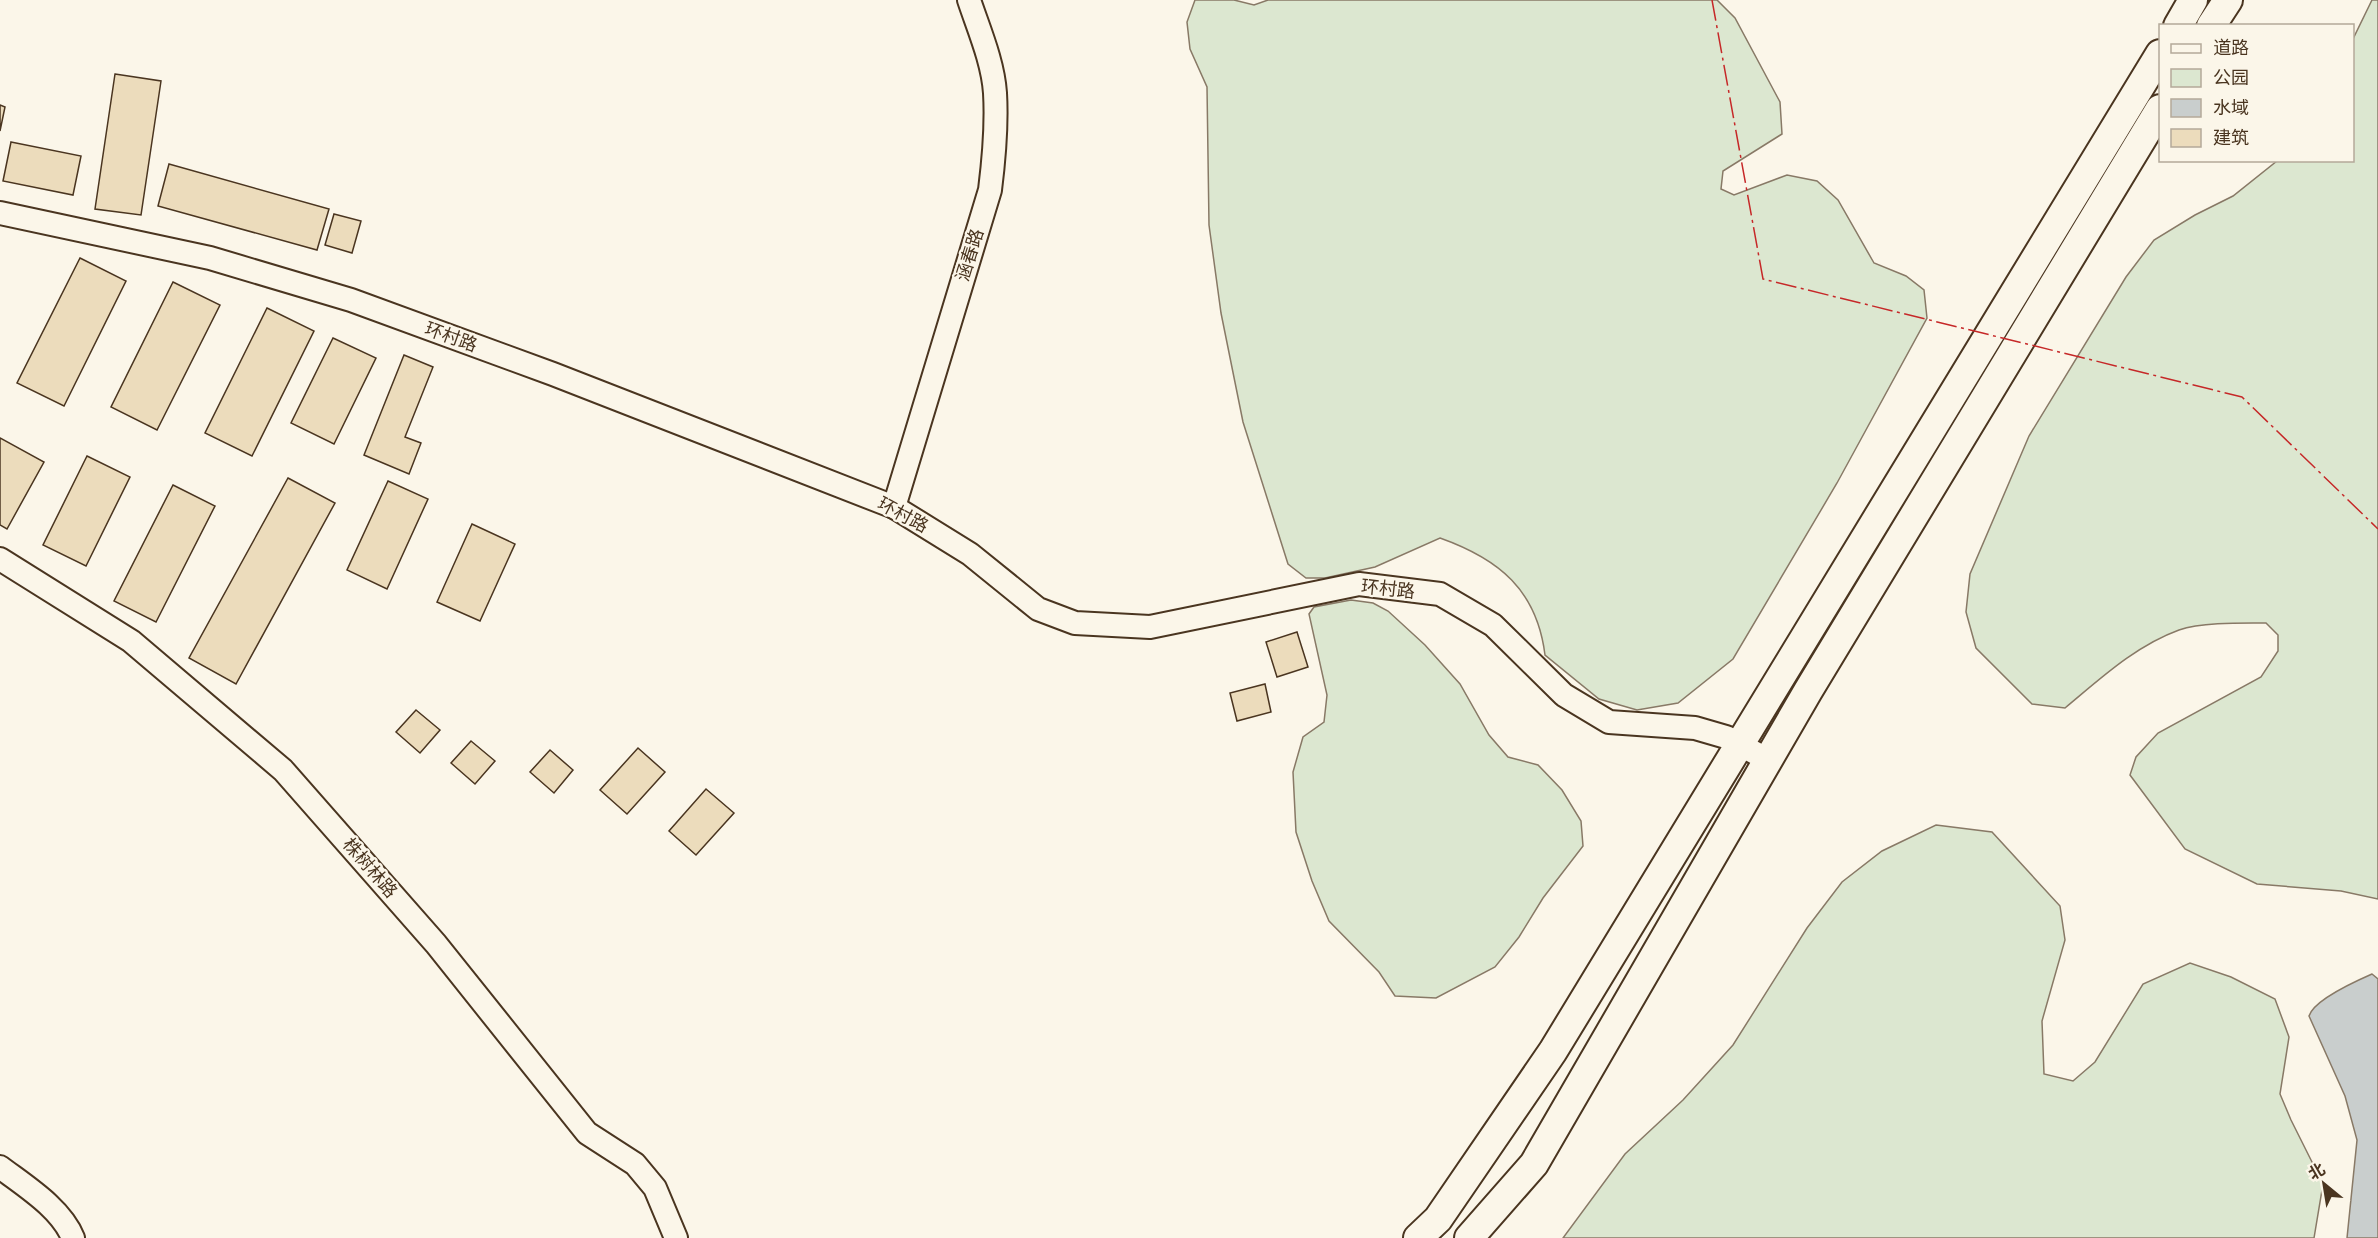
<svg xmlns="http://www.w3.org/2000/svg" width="2378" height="1238" font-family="'Roboto Condensed','Noto Sans SC',sans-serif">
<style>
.green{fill:#dce7d0;stroke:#887966;stroke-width:1.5}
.water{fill:#c9cecd;stroke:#887966;stroke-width:1.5}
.building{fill:#ecdcbc;stroke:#4a3520;stroke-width:1.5}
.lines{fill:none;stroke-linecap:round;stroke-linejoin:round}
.minor-casing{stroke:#4a3520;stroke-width:26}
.major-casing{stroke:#4a3520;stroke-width:32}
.minor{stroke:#fbf6e9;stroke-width:22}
.major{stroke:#fbf6e9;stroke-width:28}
.power{stroke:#c62828;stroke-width:1.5;stroke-dasharray:21 4.5 3 4.5;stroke-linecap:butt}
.labels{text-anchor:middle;stroke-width:4.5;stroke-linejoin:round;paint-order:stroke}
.street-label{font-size:18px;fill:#4a3520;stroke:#fbf6e9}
</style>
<rect width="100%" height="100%" fill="#fbf6e9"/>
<g class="green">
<path d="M 1195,0 L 1234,0 L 1254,5 L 1268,0 L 1717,0 L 1735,18 L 1780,102 L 1782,134 L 1723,171 L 1721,189 L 1734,195 L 1787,175 L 1817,181 L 1838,200 L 1874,263 L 1906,276 L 1924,290 L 1927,318 L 1837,483 L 1733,659 L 1678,703 L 1637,710 L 1599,699 L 1545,655 C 1537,590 1499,559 1440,538 L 1375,567 L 1325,578 L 1306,578 L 1288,564 L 1243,422 L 1221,313 L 1209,225 L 1207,87 L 1190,49 L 1187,22 Z"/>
<path d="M 2372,0 L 2378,0 L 2378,899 L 2341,891 L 2257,884 L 2185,849 L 2130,775 L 2136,757 L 2158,733 L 2261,677 L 2278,651 L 2278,635 L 2266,623 C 2242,623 2202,622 2179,630 C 2135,646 2100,679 2065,708 L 2032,704 L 1976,648 L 1966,612 L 1970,574 L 2029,436 L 2126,277 L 2154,240 L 2195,215 L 2233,196 L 2277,161 L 2352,160 L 2353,39 Z"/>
<path d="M 1351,600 L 1373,603 L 1388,611 L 1425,645 L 1460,684 L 1489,735 L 1508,757 L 1538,765 L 1562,790 L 1581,821 L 1583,846 L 1543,898 L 1519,937 L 1495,967 L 1436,998 L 1395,996 L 1379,972 L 1329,921 L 1312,881 L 1296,832 L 1293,772 L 1303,737 L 1324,722 L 1327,695 L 1309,614 L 1314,607 Z"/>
<path d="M 1936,825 L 1992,832 L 2060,906 L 2065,940 L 2042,1021 L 2044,1074 L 2073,1081 L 2095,1062 L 2143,984 L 2190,963 L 2231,977 L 2275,999 L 2289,1037 L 2280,1094 L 2291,1120 L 2323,1184 L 2314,1238 L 1563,1238 L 1625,1154 L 1683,1100 L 1733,1045 L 1807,928 L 1842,882 L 1882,851 Z"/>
</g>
<path class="water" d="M 2372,974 L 2378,979 L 2378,1238 L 2347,1238 L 2357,1140 L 2345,1096 L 2309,1016 C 2314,1000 2356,981 2372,974 Z"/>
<g class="building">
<path d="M 115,74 L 161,81 L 141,215 L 95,209 Z"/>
<path d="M 0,105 L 5,107 L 0,131 Z"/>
<path d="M 11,142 L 81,156 L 73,195 L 3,181 Z"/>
<path d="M 169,164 L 329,209 L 317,250 L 158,206 Z"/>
<path d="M 334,214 L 361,221 L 352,253 L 325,245 Z"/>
<path d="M 80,258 L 126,281 L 64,406 L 17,383 Z"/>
<path d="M 173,282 L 220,305 L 157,430 L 111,407 Z"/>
<path d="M 267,308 L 314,331 L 252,456 L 205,433 Z"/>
<path d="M 333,338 L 376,358 L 334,444 L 291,423 Z"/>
<path d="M 404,355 L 433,367 L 405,437 L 421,443 L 409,474 L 364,455 Z"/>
<path d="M 0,438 L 44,462 L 7,529 L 0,525 Z"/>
<path d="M 87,456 L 130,477 L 86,566 L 43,545 Z"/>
<path d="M 288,478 L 335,503 L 236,684 L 189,658 Z"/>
<path d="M 388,481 L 428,499 L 387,589 L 347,570 Z"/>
<path d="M 173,485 L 215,506 L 156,622 L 114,601 Z"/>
<path d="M 472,524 L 515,544 L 480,621 L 437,602 Z"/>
<path d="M 1297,632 L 1308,667 L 1277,677 L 1266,642 Z"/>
<path d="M 1265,684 L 1271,712 L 1237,721 L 1230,693 Z"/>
<path d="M 416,710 L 440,730 L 420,753 L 396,732 Z"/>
<path d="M 471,741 L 495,761 L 475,784 L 451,763 Z"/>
<path d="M 638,748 L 665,772 L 627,814 L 600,790 Z"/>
<path d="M 550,750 L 573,770 L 554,793 L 530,772 Z"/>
<path d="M 706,789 L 734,813 L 696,855 L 669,831 Z"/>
</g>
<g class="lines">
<defs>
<g id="minor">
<path d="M 0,213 L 210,258 L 351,300 L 553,374 L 894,507 L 970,554 L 1038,609 L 1075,623 L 1150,627 L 1359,584 L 1440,594 L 1493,625 L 1564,695 L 1609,722 L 1695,728 L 1726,737 L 1768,760"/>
<path d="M 894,507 L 990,190 C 994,158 997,126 995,93 C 993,62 979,30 969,0"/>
<path d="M 0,559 L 131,641 L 283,770 L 436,944 L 587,1133 L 635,1164 L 655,1188 L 676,1238"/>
<path d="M 0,1167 C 25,1186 61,1208 73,1238"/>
</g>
<g id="major">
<path d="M 2178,26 L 2193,0"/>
<path d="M 2211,26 L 2228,0"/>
<path d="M 1418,1238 L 1438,1219 L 1553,1051 L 2160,54"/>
<path d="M 1469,1238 L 1534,1164 L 1808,691 L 2160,109"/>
</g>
</defs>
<use href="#minor" class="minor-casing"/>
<use href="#major" class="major-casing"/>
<use href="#minor" class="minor"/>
<use href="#major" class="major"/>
<path class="power" d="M 1712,0 L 1763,279 L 2242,397 L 2378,529"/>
</g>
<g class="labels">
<g class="street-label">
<text transform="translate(970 255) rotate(-73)" y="6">涵春路</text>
<text transform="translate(451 337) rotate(20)" y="6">环村路</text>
<text transform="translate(903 515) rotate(28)" y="6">环村路</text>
<text transform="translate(1388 589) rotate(6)" y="6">环村路</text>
<text transform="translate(370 868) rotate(49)" y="6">株树林路</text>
</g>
</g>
<rect x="2159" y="24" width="195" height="138" fill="#fbf6e9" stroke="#b4a999" stroke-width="1.5"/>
<rect x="2171" y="44" width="30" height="9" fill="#fbf6e9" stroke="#b4a999" stroke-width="1.5"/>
<text x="2213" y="54" font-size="18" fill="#4a3520">道路</text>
<rect x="2171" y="69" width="30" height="18" fill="#dce7d0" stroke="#b4a999" stroke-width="1.5"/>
<text x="2213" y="84" font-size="18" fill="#4a3520">公园</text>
<rect x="2171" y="99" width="30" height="18" fill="#c9cecd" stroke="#b4a999" stroke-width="1.5"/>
<text x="2213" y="114" font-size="18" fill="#4a3520">水域</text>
<rect x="2171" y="129" width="30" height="18" fill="#ecdcbc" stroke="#b4a999" stroke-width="1.5"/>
<text x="2213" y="144" font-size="18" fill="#4a3520">建筑</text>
<g transform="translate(2324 1184) rotate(330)" stroke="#fbf6e9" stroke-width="4.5" paint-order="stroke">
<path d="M0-4.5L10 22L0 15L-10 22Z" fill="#4a3520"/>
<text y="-9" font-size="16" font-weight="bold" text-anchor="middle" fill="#4a3520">北</text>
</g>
</svg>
